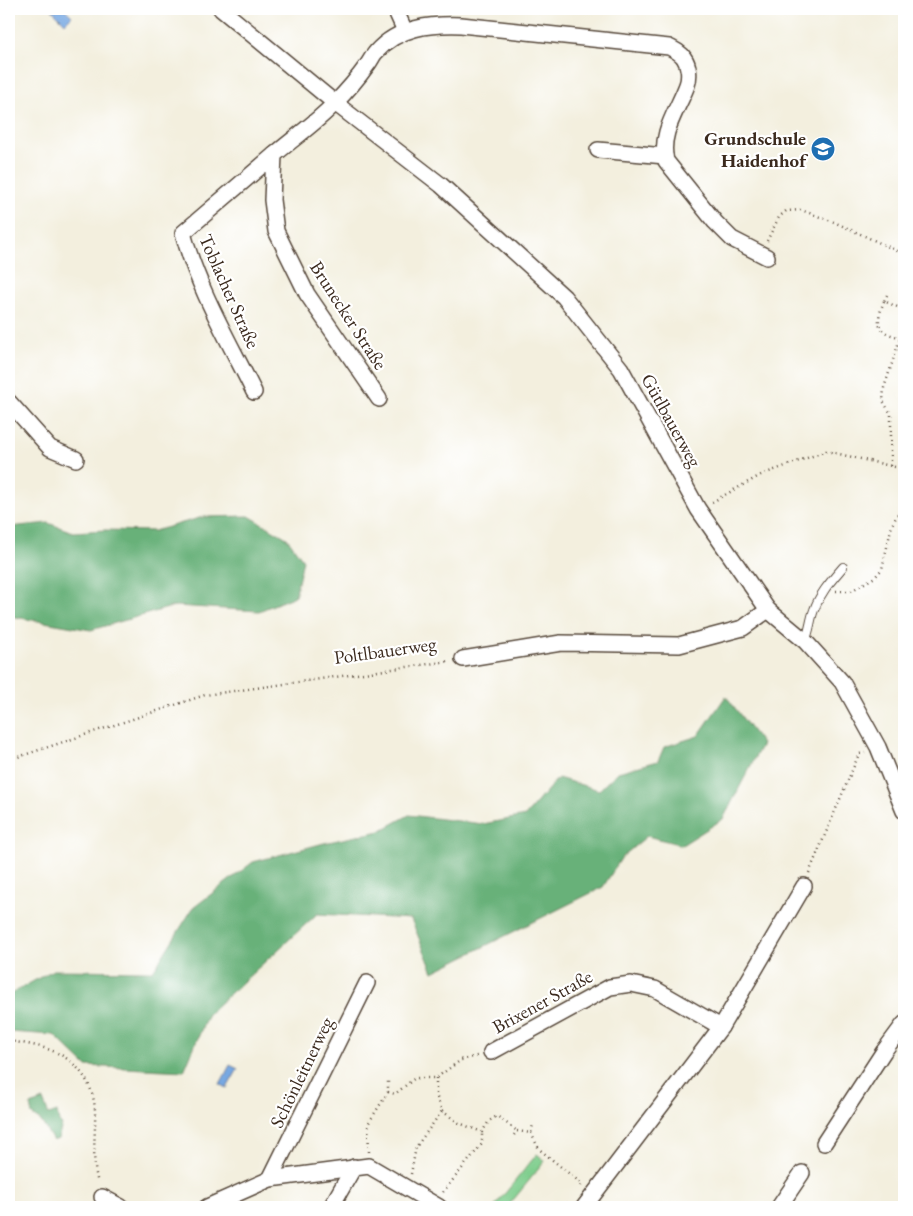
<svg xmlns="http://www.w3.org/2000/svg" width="913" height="1216" font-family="'EB Garamond',serif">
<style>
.green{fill:#80ce8e;stroke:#5e7c56}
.forest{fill:#68b179;stroke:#526e4c}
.water{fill:#77a8e2;stroke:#596980}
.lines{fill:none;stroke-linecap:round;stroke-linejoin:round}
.lane-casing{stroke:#57483b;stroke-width:10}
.street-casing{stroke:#57483b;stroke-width:18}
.path{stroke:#57483b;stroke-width:2.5;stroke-dasharray:1 4;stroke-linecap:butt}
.lane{stroke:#fff;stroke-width:8}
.street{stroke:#fff;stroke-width:15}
.labels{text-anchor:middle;stroke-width:4.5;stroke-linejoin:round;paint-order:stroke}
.poi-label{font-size:19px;font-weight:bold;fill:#3b2a1e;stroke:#fff;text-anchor:end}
.street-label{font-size:19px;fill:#3b2a1e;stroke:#fff}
</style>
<rect width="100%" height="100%" fill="#fff"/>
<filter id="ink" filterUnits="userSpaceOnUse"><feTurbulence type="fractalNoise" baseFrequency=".02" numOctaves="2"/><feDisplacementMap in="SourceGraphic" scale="10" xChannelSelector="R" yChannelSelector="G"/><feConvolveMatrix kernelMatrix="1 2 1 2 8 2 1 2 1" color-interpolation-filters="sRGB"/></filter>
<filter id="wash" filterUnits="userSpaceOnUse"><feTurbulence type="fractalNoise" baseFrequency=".0096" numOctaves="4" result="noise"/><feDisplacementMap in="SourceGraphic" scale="20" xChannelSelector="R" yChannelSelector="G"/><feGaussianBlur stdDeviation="1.12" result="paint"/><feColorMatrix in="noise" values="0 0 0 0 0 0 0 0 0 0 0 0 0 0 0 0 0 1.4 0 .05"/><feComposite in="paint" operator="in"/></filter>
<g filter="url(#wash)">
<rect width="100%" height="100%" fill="#f3efde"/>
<path class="green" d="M 537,1154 L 545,1161 L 509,1205 L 511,1207 L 494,1207 Z"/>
<g class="forest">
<path d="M 249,516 L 287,538 L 303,560 L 295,596 L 259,611 L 175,606 L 91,630 L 9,616 L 9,527 L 48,523 L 73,532 L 106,530 L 154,531 L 203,517 Z"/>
<path d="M 726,696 L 762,744 L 723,819 L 682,845 L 647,836 L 622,857 L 603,887 L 433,972 L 411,919 L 317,914 L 208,1014 L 184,1071 L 86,1066 L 54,1035 L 9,1032 L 9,995 L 53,970 L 153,971 L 193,908 L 253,862 L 324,843 L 380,831 L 409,815 L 483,824 L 525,816 L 558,778 L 599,790 L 618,772 L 658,761 L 664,747 L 698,736 Z"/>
<path d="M 43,1100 L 49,1115 L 57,1112 L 59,1122 L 62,1125 L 58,1139 L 53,1141 L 41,1121 L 32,1115 L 30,1105 Z"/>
</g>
<g class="water">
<path d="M 53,9 L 65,9 L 72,16 L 65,23 L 52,10 Z"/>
<path d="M 230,1065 L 238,1069 L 227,1088 L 220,1084 Z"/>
</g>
</g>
<g filter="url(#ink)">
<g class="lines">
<defs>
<path id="lane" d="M 805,641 C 810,631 810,620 814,610 C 820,593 831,581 843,567"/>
<g id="street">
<path d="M 221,9 L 335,103 L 441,185 L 564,297 L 621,369 L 698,509 L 768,610 L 805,641 L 842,682 L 878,747 L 904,811"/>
<path d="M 395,9 L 405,31"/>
<path d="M 598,150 L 665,156"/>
<path d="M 254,392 C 229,341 198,289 183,233 L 274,155"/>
<path d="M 379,399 L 307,294 L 276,231 L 272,200 L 274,155 C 294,138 317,122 335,103 C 347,91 358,78 368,64 C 371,60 373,55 376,52 C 398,27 430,24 461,25 L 669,47 C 675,50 681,53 684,58 C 689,65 690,77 687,85 C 678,110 659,133 666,161 L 715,222 L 732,239 L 767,257"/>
<path d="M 9,402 L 50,448 L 76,459"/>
<path d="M 463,659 L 561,643 L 679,645 L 743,628 L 768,610"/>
<path d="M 491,1052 L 610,987 L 631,984 L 655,989 L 721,1027"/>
<path d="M 824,1143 L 884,1051 L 904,1024"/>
<path d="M 270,1179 L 367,983"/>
<path d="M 102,1197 L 121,1207"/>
<path d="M 207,1207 L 270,1179 L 369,1166 L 439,1207"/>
<path d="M 331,1207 L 354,1167"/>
<path d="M 584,1207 L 721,1027 L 804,886"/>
<path d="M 779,1207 L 802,1173"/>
</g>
</defs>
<use href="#lane" class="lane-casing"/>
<use href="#street" class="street-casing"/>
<g class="path">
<path d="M 767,241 L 779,217 L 786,211 L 801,210 L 834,222 L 904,254"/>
<path d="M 887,295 L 884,301 L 904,310"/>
<path d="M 884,301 C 876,322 875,332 899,337"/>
<path d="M 891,466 L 891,414 L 883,401 L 884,388 L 904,326"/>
<path d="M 712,502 L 761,475 L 826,451 L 904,469"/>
<path d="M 836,591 L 851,591 L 875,577 L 882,569 L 892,525 L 904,502"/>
<path d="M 9,760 L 205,695 L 450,661"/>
<path d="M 809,873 L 859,754 L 865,753"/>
<path d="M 9,1041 C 22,1043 37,1045 50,1050 C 76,1059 94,1083 95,1111 C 96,1136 91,1157 98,1183"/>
<path d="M 388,1092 L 395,1094 L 415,1078 L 436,1078 L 461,1060 L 477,1056"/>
<path d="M 442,1111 L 459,1123 L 482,1132 L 489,1121 L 497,1116 L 517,1131"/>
<path d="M 531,1133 L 539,1149 L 582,1184 L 581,1186"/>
<path d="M 514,1135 L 517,1131 L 531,1133 L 533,1125"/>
<path d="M 369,1152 L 368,1124 L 388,1092 L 388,1080"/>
<path d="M 411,1174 L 416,1147 L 442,1111 L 436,1095 L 436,1078"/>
<path d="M 443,1192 L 482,1144 L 482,1132"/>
<path d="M 564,1207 L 570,1200"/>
</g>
<use href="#lane" class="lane"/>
<use href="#street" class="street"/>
</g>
</g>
<defs>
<symbol id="school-disc" viewBox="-11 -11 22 22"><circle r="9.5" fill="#1f6fb2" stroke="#fff"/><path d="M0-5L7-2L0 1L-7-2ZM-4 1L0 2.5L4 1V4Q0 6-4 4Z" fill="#fff"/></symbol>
</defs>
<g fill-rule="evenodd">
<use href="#school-disc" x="809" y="135" width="28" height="28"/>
</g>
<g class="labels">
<g class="poi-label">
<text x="806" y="145">Grundschule<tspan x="806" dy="22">Haidenhof</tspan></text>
</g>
<g class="street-label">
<text transform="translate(230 291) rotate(66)" y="7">Toblacher Straße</text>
<text transform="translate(349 315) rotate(57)" y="7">Brunecker Straße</text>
<text transform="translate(672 420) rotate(61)" y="7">Gütlbauerweg</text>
<text transform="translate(385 650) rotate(-8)" y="7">Poltlbauerweg</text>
<text transform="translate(542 1001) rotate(-29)" y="7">Brixener Straße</text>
<text transform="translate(301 1072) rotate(-64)" y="7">Schönleitnerweg</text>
</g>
</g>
<rect width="913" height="1216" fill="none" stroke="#fff" stroke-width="30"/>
</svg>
